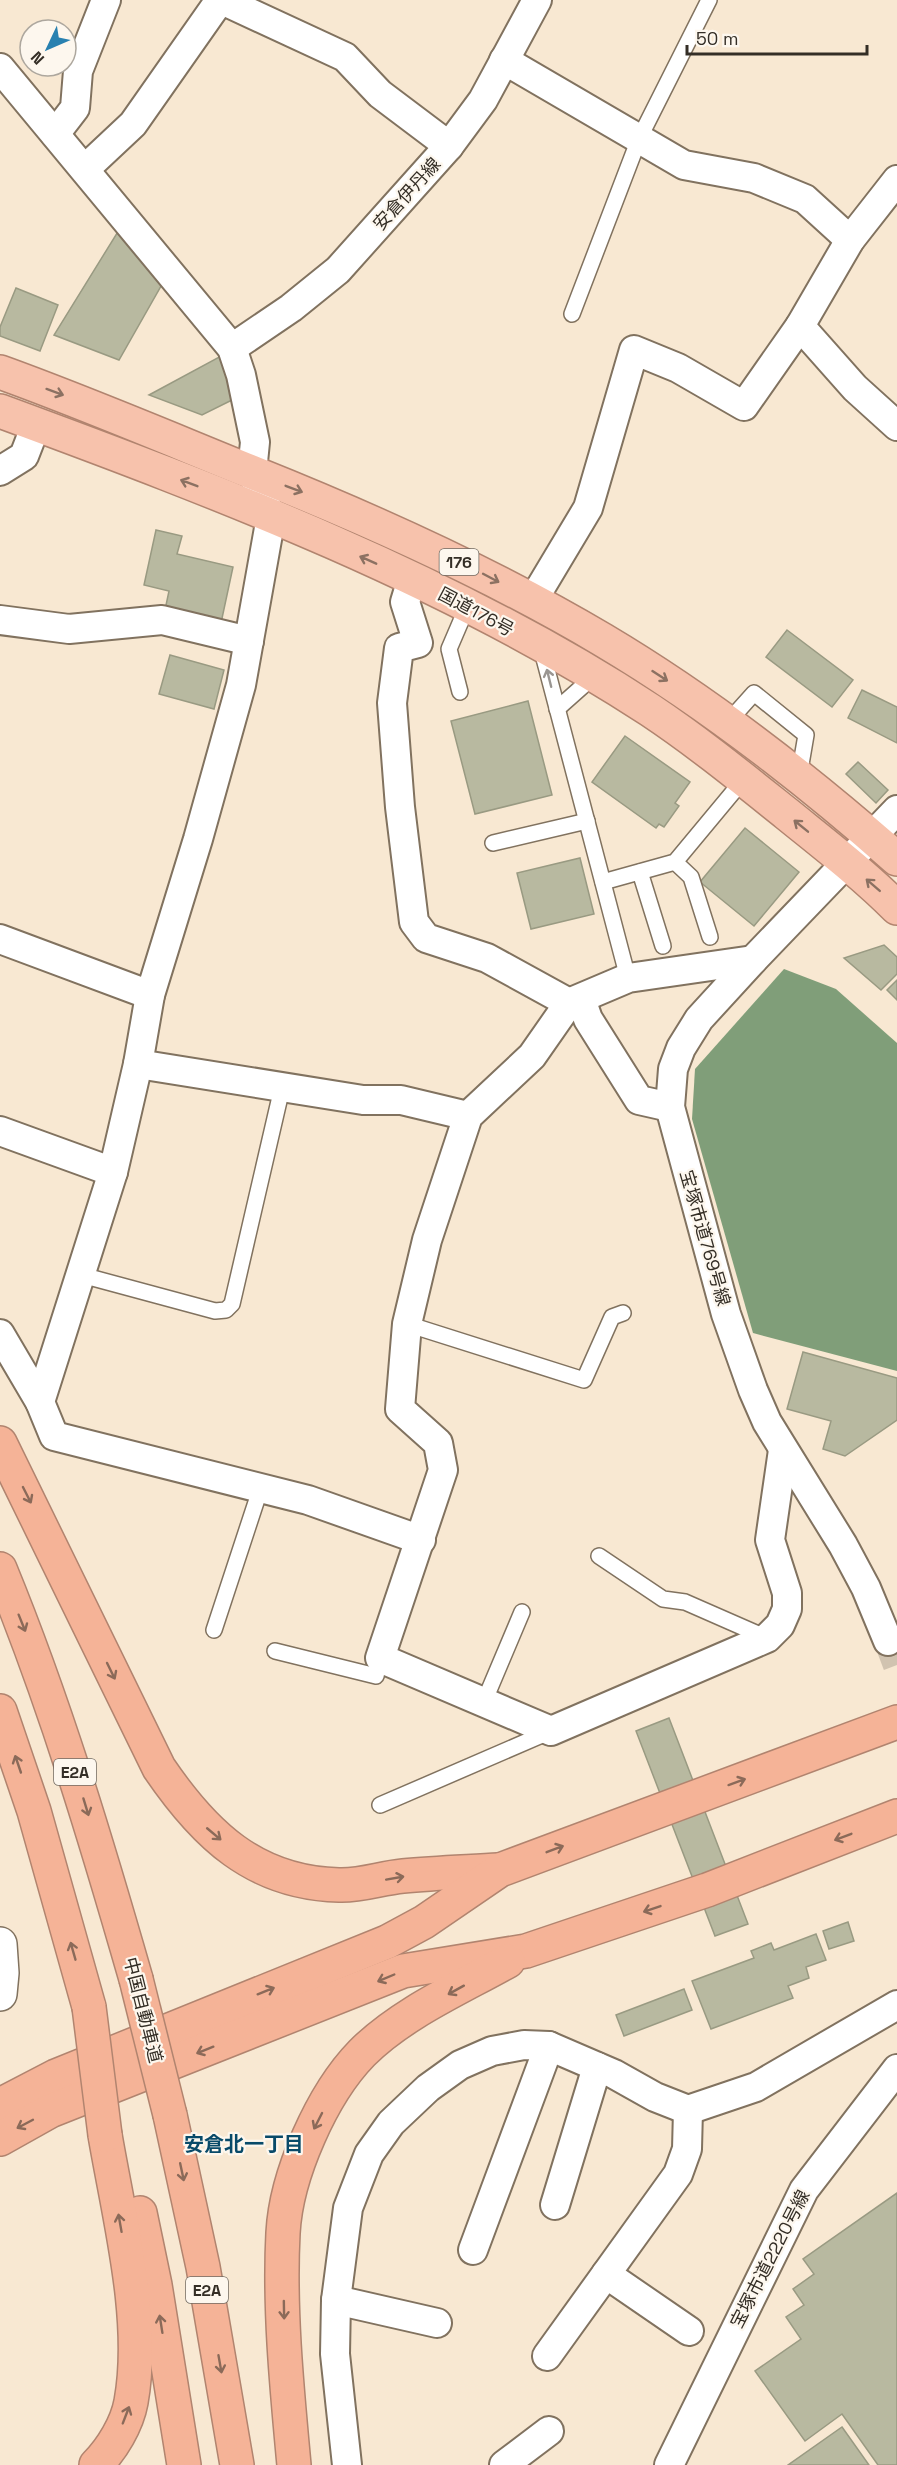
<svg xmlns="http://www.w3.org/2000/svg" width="897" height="2465" font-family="'Space Grotesk','Noto Sans JP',sans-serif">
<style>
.water{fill:#809e79}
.building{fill:#b8b9a0;stroke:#999a82;stroke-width:1.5}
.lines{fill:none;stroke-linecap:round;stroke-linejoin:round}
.minor-tunnel{stroke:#d1c3b0;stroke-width:28;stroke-dasharray:28 14;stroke-linecap:butt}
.service-casing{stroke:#81725f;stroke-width:18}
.minor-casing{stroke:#81725f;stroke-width:32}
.secondary-casing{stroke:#81725f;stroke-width:36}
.trunk-casing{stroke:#b1846f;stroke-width:36}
.motorway-casing{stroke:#b1846f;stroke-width:36}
.service{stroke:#fff;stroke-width:15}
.minor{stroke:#fff;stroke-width:28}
.secondary{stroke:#fff;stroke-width:33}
.trunk{stroke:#f7c2ac;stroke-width:33}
.motorway{stroke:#f5b397;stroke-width:33}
.motorway-bridge-casing{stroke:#b1846f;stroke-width:36;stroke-linecap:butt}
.motorway-bridge{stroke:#f5b397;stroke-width:33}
.oneway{stroke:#8c7162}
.oneway2{stroke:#9a9692}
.oneway3{stroke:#8b6a59}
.labels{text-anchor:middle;stroke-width:4.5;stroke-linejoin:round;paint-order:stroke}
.shield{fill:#fdf7ee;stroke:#706a62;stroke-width:1.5}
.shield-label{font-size:16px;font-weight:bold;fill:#342e26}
.street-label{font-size:18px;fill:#342e26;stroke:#fdf7ee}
.neighbourhood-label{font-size:20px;font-weight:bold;fill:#084a69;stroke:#fdf7ee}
</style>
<rect width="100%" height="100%" fill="#f8e8d2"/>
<path class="water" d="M 784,969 L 836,989 L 897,1043 L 897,1371 L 753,1333 L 692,1119 L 695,1069 Z"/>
<g class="building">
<path d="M 119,230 L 165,279 L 119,360 L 54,335 Z"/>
<path d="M 16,288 L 58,305 L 40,351 L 0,336 L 0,327 Z"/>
<path d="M 221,356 L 232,400 L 202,415 L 149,395 Z"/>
<path d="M 156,530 L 182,536 L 177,554 L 233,567 L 221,623 L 165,610 L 169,591 L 144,585 Z"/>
<path d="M 787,630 L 853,680 L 832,707 L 766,657 Z"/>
<path d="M 170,655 L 224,670 L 214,709 L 159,694 Z"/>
<path d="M 862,690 L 897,707 L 897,743 L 848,718 Z"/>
<path d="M 528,701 L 552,795 L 475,814 L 451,721 Z"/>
<path d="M 625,736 L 690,782 L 675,803 L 679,806 L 664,827 L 659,824 L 656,828 L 592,782 Z"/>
<path d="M 858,762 L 888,790 L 876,803 L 846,774 Z"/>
<path d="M 745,828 L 799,872 L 754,926 L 700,882 Z"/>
<path d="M 580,858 L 594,914 L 531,929 L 517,873 Z"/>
<path d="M 884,945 L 897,957 L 897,974 L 881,990 L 844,958 Z"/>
<path d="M 897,980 L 897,1000 L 887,990 Z"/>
<path d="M 803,1352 L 897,1378 L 897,1420 L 845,1456 L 823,1449 L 831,1421 L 787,1409 Z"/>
<path d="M 669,1718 L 748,1924 L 715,1936 L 636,1731 Z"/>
<path d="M 848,1922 L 854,1941 L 829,1949 L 823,1931 Z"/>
<path d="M 816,1934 L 826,1960 L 806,1967 L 809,1978 L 788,1986 L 793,1998 L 711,2029 L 692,1981 L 754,1958 L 751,1951 L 771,1943 L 774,1950 Z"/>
<path d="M 684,1989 L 692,2010 L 624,2036 L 616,2015 Z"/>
<path d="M 897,2193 L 897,2465 L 878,2465 L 842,2414 L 805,2441 L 755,2371 L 801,2339 L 786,2317 L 804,2305 L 793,2289 L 814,2274 L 803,2259 Z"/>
<path d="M 842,2427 L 869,2465 L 788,2465 Z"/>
</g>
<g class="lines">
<path class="minor-tunnel" d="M 888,1641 L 897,1665"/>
<defs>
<g id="service">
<path d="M 572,314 L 639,139 L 709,0"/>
<path d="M 541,647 L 628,978"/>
<path d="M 460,692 L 449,649 L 467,607"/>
<path d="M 557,709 L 593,677"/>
<path d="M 728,722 L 754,693 L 806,735 L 799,776"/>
<path d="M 493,843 L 587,821"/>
<path d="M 675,862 L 691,877 L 710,937"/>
<path d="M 640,872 L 663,946"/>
<path d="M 603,882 L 675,862 L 744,779"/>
<path d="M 89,1277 L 215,1311 L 226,1310 L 232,1304 L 282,1088"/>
<path d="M 407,1324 L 584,1380 L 612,1317 L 623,1313"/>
<path d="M 599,1556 L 663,1599 L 685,1602 L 767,1638"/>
<path d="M 214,1630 L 261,1487"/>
<path d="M 275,1651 L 376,1676 L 380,1658"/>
<path d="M 484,1702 L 522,1612"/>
<path d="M 380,1805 L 551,1731"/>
</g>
<g id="minor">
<path d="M 222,0 L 345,57 L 380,94 L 449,146"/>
<path d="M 504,60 L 684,165 L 754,178 L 805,199 L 850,240"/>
<path d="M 0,68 L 232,348 L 241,375 L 255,442 L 252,472 L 271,517 L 241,685 L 198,839 L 150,995 L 138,1064 L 113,1172 L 40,1402"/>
<path d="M 55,134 L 75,108 L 78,71 L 106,0"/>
<path d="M 85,169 L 133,124 L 220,0"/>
<path d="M 897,180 L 850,240 L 800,326 L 855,388 L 897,426"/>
<path d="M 232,348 L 291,308 L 338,270 L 449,146 L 483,100 L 537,0"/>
<path d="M 0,471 L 24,456 L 36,425"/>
<path d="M 412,579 L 405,602 L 418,643 L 399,648 L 392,703 L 400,807 L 414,922 L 426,938 L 487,958 L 569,1003"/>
<path d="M 533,600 L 588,508 L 634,350 L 678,368 L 744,406 L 800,326"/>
<path d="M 0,620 L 69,629 L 162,620 L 249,641"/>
<path d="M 0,939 L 150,995"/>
<path d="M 753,960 L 628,978 L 569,1003 L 532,1056 L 468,1116 L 427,1240 L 407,1324 L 400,1409 L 438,1443 L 443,1470 L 380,1658 L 551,1731 L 767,1638 L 780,1625 L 787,1609 L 787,1593 L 770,1540 L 783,1450"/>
<path d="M 581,999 L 588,1019 L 639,1100 L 670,1107"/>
<path d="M 138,1064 L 363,1100 L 401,1100 L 468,1116"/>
<path d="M 0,1131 L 113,1172"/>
<path d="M 0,1334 L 40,1402 L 54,1436 L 308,1500 L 421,1540"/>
<path d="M 888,1641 L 866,1588 L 843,1545 L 767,1422 L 753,1390 L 726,1314 L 670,1107 L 673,1069 L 681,1048 L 699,1019 L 753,960 L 897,810"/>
<path d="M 688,2110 L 756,2087 L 897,2005"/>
<path d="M 555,2205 L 597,2067"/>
<path d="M 473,2250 L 549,2046"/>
<path d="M 606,2274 L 689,2331"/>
<path d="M 336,2300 L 437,2323"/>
<path d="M 547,2356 L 678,2174 L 687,2149 L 688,2110"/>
<path d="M 347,2465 L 335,2354 L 336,2300 L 348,2208 L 369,2154 L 391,2123 L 428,2088 L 460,2065 L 492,2051 L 524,2045 L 549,2046 L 614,2074 L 655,2097 L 688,2110"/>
<path d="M 504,2465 L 549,2431"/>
<path d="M 669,2465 L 804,2190 L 897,2069"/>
</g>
<path id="secondary" d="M 0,1944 L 2,1973 L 0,1994"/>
<g id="trunk">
<path d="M 0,372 C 86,403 170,439 254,473 C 374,521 492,574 603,640 C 709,703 805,778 897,859"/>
<path d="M 0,411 C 220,492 453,581 650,710 C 698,742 742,778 787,814 C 824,844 863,874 897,908"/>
</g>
<g id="motorway">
<path d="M 0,1443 L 159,1768 C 204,1834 254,1883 339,1885 C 361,1886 381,1878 403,1876 C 435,1873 467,1872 499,1870"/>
<path d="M 0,1569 C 55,1703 96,1840 136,1979"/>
<path d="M 0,1711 L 34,1811 L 89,2007"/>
<path d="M 0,2105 L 56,2076 L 387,1942 L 424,1922 L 500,1870 L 897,1722"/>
<path d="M 170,2115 L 203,2267 L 237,2465"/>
<path d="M 0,2139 L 50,2111 L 403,1971 L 526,1951 L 707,1890 L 897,1816"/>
<path d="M 140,2213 L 155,2285 L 184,2465"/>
<path d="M 96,2465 C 112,2449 127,2424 131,2402 C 146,2320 119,2217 105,2135"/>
<path d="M 294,2465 C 287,2390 279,2309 283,2233 C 286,2175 322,2094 362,2053 C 402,2013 460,1988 508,1961"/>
</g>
</defs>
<use href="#service" class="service-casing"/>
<use href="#minor" class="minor-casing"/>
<use href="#secondary" class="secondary-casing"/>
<use href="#trunk" class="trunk-casing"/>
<use href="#motorway" class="motorway-casing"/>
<use href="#service" class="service"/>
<use href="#minor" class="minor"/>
<use href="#secondary" class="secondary"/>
<use href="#trunk" class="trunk"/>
<use href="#motorway" class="motorway"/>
<defs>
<g id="motorway-bridge">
<path d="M 136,1979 L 170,2115"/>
<path d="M 89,2007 L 105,2135"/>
</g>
</defs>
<use href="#motorway-bridge" class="motorway-bridge-casing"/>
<use href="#motorway-bridge" class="motorway-bridge"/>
</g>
<defs><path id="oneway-shaft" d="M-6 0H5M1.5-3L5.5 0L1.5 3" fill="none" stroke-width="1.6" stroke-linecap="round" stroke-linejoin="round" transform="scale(1.5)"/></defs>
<g class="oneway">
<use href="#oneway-shaft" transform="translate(55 392) rotate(20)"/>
<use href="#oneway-shaft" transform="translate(189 483) rotate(-159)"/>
<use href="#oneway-shaft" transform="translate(294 489) rotate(21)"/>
<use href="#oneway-shaft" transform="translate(368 560) rotate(-156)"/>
<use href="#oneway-shaft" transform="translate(491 578) rotate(28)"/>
<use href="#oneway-shaft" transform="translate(660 676) rotate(33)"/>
<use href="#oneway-shaft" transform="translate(801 826) rotate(-141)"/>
<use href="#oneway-shaft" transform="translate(873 885) rotate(-139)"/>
</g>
<use class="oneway2" href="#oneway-shaft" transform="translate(549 678) rotate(-104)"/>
<g class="oneway3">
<use href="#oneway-shaft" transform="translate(27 1495) rotate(63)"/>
<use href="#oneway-shaft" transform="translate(22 1623) rotate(68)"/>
<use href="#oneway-shaft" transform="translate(111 1671) rotate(64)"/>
<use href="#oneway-shaft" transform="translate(18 1764) rotate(-109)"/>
<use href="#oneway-shaft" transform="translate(737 1782) rotate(-20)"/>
<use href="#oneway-shaft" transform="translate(86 1807) rotate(73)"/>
<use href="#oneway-shaft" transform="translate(214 1834) rotate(40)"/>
<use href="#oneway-shaft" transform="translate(843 1837) rotate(159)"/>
<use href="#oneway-shaft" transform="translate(555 1849) rotate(-21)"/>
<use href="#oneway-shaft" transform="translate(395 1878) rotate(-10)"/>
<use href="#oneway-shaft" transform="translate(652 1909) rotate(161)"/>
<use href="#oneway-shaft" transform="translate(73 1951) rotate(-106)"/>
<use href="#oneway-shaft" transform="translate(386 1978) rotate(157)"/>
<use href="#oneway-shaft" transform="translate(456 1990) rotate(151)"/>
<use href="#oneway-shaft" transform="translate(266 1991) rotate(-22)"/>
<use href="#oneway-shaft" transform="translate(205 2050) rotate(158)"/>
<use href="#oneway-shaft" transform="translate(318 2121) rotate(117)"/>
<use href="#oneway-shaft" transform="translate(25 2124) rotate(152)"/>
<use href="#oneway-shaft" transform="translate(182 2172) rotate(78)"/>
<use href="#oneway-shaft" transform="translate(120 2223) rotate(-100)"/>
<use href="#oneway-shaft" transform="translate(284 2310) rotate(89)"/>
<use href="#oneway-shaft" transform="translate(161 2324) rotate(-99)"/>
<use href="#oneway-shaft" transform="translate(220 2364) rotate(80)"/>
<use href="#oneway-shaft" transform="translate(126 2415) rotate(-69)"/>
</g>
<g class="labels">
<g class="shield">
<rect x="439.5" y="549" width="39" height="26" rx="4.5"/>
<rect x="54" y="1759" width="42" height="26" rx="4.5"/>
<rect x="186" y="2277" width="42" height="26" rx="4.5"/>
</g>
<g class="shield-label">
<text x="459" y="568">176</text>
<text x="75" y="1778">E2A</text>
<text x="207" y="2296">E2A</text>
</g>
<g class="street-label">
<text transform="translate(407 194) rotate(-48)" y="6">安倉伊丹線</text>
<text transform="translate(476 612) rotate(28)" y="6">国道176号</text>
<text transform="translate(705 1238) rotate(74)" y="6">宝塚市道769号線</text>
<text transform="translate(143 2010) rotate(76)" y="6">中国自動車道</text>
<text transform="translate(770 2259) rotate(-63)" y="6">宝塚市道2220号線</text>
</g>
<g class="neighbourhood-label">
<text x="244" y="2151">安倉北一丁目</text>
</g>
</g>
<g transform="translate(48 48) rotate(226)"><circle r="28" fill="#fdf7ee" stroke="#ada79e" stroke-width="1.5"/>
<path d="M0-4.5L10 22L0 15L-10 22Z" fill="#2981b0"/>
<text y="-9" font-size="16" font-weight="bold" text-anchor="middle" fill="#342e26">N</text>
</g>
<path d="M687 45v9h180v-9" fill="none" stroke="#342e26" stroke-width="3"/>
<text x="696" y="45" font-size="18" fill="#342e26" stroke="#fdf7ee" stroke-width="4.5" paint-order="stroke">50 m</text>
</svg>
